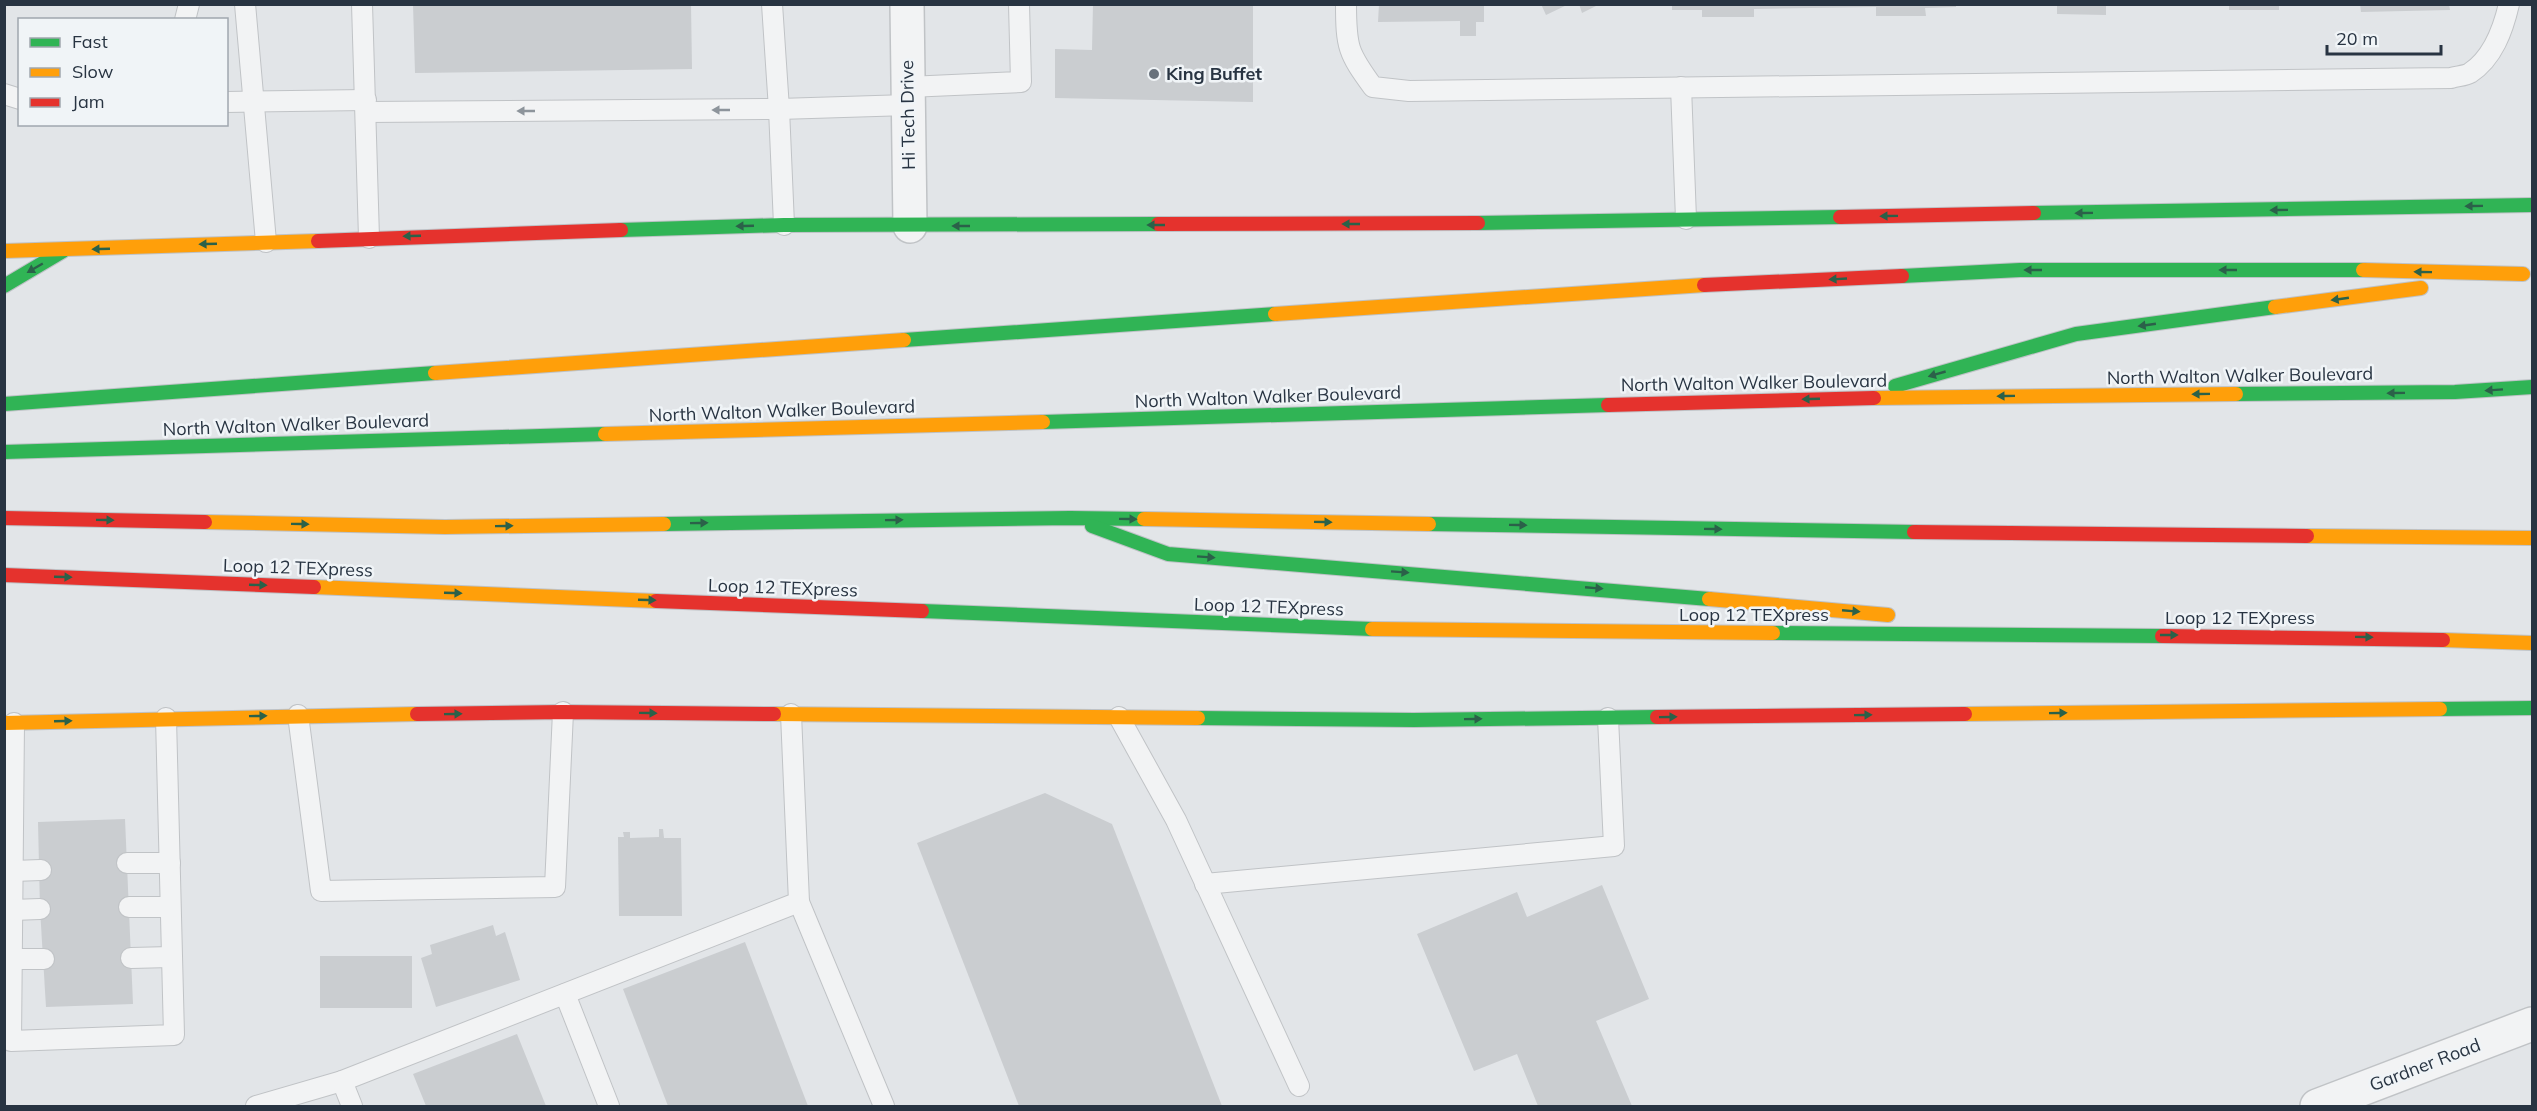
<svg xmlns="http://www.w3.org/2000/svg" width="2537" height="1111" font-family="Mulish,sans-serif">
<style>
.building{fill:#cacdd0}
.lines{fill:none;stroke-linecap:round;stroke-linejoin:round}
.lane-casing{stroke:#c0c3c6;stroke-width:22}
.street-casing{stroke:#c0c3c6;stroke-width:36}
.fast-casing{stroke:#bec2c6;stroke-width:16}
.slow-casing{stroke:#bec2c6;stroke-width:16}
.jam-casing{stroke:#bec2c6;stroke-width:16}
.lane{stroke:#f2f3f4;stroke-width:20}
.street{stroke:#f2f3f4;stroke-width:33}
.fast{stroke:#30b455;stroke-width:14}
.slow{stroke:#ff9f0a;stroke-width:14}
.jam{stroke:#e5322d;stroke-width:14}
.oneway{fill:#8d949b}
.oneway2{fill:#2b6149}
.poi-dot{fill:#69727c;stroke:#f0f4f7;stroke-width:2}
.labels{text-anchor:middle;stroke-width:5;stroke-linejoin:round;paint-order:stroke}
.poi-label{font-size:18px;font-weight:bold;fill:#283442;stroke:#f0f4f7;text-anchor:start}
.street-label{font-size:18px;fill:#283442;stroke:#f0f4f7}
</style>
<rect width="100%" height="100%" fill="#e2e5e8"/>
<g class="building">
<path d="M 413,4 L 691,4 L 692,69 L 415,73 Z"/>
<path d="M 1093,4 L 1253,4 L 1253,102 L 1055,98 L 1055,49 L 1092,50 Z"/>
<path d="M 1379,4 L 1484,4 L 1484,22 L 1476,22 L 1476,36 L 1460,36 L 1460,21 L 1378,22 Z"/>
<path d="M 1541,4 L 1569,4 L 1546,15 Z"/>
<path d="M 1579,4 L 1600,4 L 1582,13 Z"/>
<path d="M 1672,4 L 1956,4 L 1956,7 L 1925,8 L 1926,16 L 1876,16 L 1876,7 L 1754,9 L 1754,17 L 1702,17 L 1702,10 L 1672,10 Z"/>
<path d="M 2057,4 L 2106,4 L 2106,15 L 2057,14 Z"/>
<rect x="2229" y="4" width="50" height="6"/>
<path d="M 2360,4 L 2449,4 L 2450,10 L 2361,12 Z"/>
<path d="M 1045,793 L 1112,824 L 1222,1106 L 1019,1106 L 917,843 Z"/>
<path d="M 125,819 L 133,1004 L 46,1007 L 40,909 L 38,822 Z"/>
<path d="M 659,829 L 663,829 L 664,838 L 681,838 L 682,916 L 619,916 L 618,837 L 624,837 L 623,832 L 630,832 L 630,838 L 659,837 Z"/>
<path d="M 1602,885 L 1649,999 L 1596,1021 L 1632,1106 L 1538,1106 L 1517,1054 L 1474,1071 L 1417,934 L 1517,892 L 1527,917 Z"/>
<path d="M 493,925 L 496,936 L 505,932 L 520,980 L 436,1007 L 421,958 L 432,954 L 430,945 Z"/>
<path d="M 745,942 L 808,1106 L 668,1106 L 623,989 Z"/>
<rect x="320" y="956" width="92" height="52"/>
<path d="M 517,1034 L 546,1106 L 426,1106 L 413,1074 Z"/>
</g>
<g class="lines">
<defs>
<g id="lane">
<path d="M 245,4 L 266,242"/>
<path d="M 362,4 L 369,238"/>
<path d="M 772,4 L 779,109 L 784,225"/>
<path d="M 1346,4 C 1346,47 1348,53 1373,87 L 1409,91 L 2451,78 C 2457,76 2465,76 2470,73 C 2493,58 2503,30 2509,4"/>
<path d="M 185,20 L 189,4"/>
<path d="M 908,87 L 1021,82 L 1019,4"/>
<path d="M 1681,87 L 1686,219"/>
<path d="M 4,94 L 20,99"/>
<path d="M 226,102 L 366,100"/>
<path d="M 366,112 L 779,109 L 908,105"/>
<path d="M 298,715 L 321,891 L 555,887 L 563,712"/>
<path d="M 1119,717 L 1176,820 L 1299,1086"/>
<path d="M 14,723 L 11,1041 L 174,1035 L 166,718"/>
<path d="M 127,863 L 170,863"/>
<path d="M 13,871 L 41,870"/>
<path d="M 1205,884 L 1614,846 L 1608,718"/>
<path d="M 799,902 L 884,1106"/>
<path d="M 129,907 L 170,907"/>
<path d="M 12,910 L 40,909"/>
<path d="M 131,958 L 171,957"/>
<path d="M 12,959 L 44,959"/>
<path d="M 565,994 L 609,1106"/>
<path d="M 256,1106 L 342,1081"/>
<path d="M 352,1106 L 342,1081 L 799,902 L 791,714"/>
</g>
<g id="street">
<path d="M 907,4 L 910,226"/>
<path d="M 2317,1106 L 2532,1024"/>
</g>
<g id="fast">
<path d="M 2034,213 L 2532,205"/>
<path d="M 1478,223 L 1840,217"/>
<path d="M 621,230 L 784,225 L 1158,224"/>
<path d="M 1902,276 L 2020,270 L 2363,270"/>
<path d="M 4,286 L 63,251"/>
<path d="M 904,340 L 1275,314"/>
<path d="M 1895,386 L 2076,334 L 2275,307"/>
<path d="M 2236,394 L 2455,392 L 2532,387"/>
<path d="M 4,404 L 435,373"/>
<path d="M 1043,422 L 1608,405"/>
<path d="M 4,452 L 605,434"/>
<path d="M 664,524 L 1070,518 L 1144,519"/>
<path d="M 1429,524 L 1914,532"/>
<path d="M 1092,526 L 1168,554 L 1709,599"/>
<path d="M 922,611 L 1372,629"/>
<path d="M 1773,633 L 2162,636"/>
<path d="M 2440,709 L 2532,708"/>
<path d="M 1198,718 L 1414,720 L 1657,717"/>
</g>
<g id="slow">
<path d="M 4,251 L 318,241"/>
<path d="M 2363,270 L 2523,274"/>
<path d="M 2275,307 L 2421,288"/>
<path d="M 1275,314 L 1704,285"/>
<path d="M 435,373 L 904,340"/>
<path d="M 1874,398 L 2236,394"/>
<path d="M 605,434 L 1043,422"/>
<path d="M 1144,519 L 1429,524"/>
<path d="M 205,522 L 445,527 L 664,524"/>
<path d="M 2307,536 L 2532,538"/>
<path d="M 314,587 L 656,601"/>
<path d="M 1709,599 L 1888,615"/>
<path d="M 1372,629 L 1773,633"/>
<path d="M 2443,640 L 2532,643"/>
<path d="M 774,714 L 1198,718"/>
<path d="M 1965,714 L 2440,709"/>
<path d="M 4,723 L 417,714"/>
</g>
<g id="jam">
<path d="M 1840,217 L 2034,213"/>
<path d="M 1158,224 L 1478,223"/>
<path d="M 318,241 L 621,230"/>
<path d="M 1704,285 L 1902,276"/>
<path d="M 1608,405 L 1874,398"/>
<path d="M 4,518 L 205,522"/>
<path d="M 1914,532 L 2307,536"/>
<path d="M 4,575 L 314,587"/>
<path d="M 656,601 L 922,611"/>
<path d="M 2162,636 L 2443,640"/>
<path d="M 417,714 L 563,712 L 774,714"/>
<path d="M 1657,717 L 1965,714"/>
</g>
</defs>
<use href="#lane" class="lane-casing"/>
<use href="#street" class="street-casing"/>
<use href="#fast" class="fast-casing"/>
<use href="#slow" class="slow-casing"/>
<use href="#jam" class="jam-casing"/>
<use href="#lane" class="lane"/>
<use href="#street" class="street"/>
<use href="#fast" class="fast"/>
<use href="#slow" class="slow"/>
<use href="#jam" class="jam"/>
</g>
<defs><path id="oneway-solid" d="M-6-.8H1V-3.2L6.5 0L1 3.2V.8H-6Z" transform="scale(1.5)"/></defs>
<g class="oneway">
<use href="#oneway-solid" transform="translate(721 110) rotate(180)"/>
<use href="#oneway-solid" transform="translate(526 111) rotate(180)"/>
</g>
<g class="oneway2">
<use href="#oneway-solid" transform="translate(2474 206) rotate(179)"/>
<use href="#oneway-solid" transform="translate(2279 210) rotate(179)"/>
<use href="#oneway-solid" transform="translate(2084 213) rotate(179)"/>
<use href="#oneway-solid" transform="translate(1889 216) rotate(179)"/>
<use href="#oneway-solid" transform="translate(1351 224) rotate(180)"/>
<use href="#oneway-solid" transform="translate(1156 225) rotate(180)"/>
<use href="#oneway-solid" transform="translate(745 226) rotate(178)"/>
<use href="#oneway-solid" transform="translate(961 226) rotate(180)"/>
<use href="#oneway-solid" transform="translate(412 236) rotate(178)"/>
<use href="#oneway-solid" transform="translate(208 244) rotate(178)"/>
<use href="#oneway-solid" transform="translate(101 249) rotate(178)"/>
<use href="#oneway-solid" transform="translate(35 268) rotate(150)"/>
<use href="#oneway-solid" transform="translate(2033 270) rotate(180)"/>
<use href="#oneway-solid" transform="translate(2228 270) rotate(180)"/>
<use href="#oneway-solid" transform="translate(2423 272) rotate(-179)"/>
<use href="#oneway-solid" transform="translate(1838 279) rotate(177)"/>
<use href="#oneway-solid" transform="translate(2340 299) rotate(172)"/>
<use href="#oneway-solid" transform="translate(2147 325) rotate(172)"/>
<use href="#oneway-solid" transform="translate(1937 374) rotate(164)"/>
<use href="#oneway-solid" transform="translate(2494 390) rotate(176)"/>
<use href="#oneway-solid" transform="translate(2396 393) rotate(179)"/>
<use href="#oneway-solid" transform="translate(2201 394) rotate(179)"/>
<use href="#oneway-solid" transform="translate(2006 396) rotate(179)"/>
<use href="#oneway-solid" transform="translate(1811 399) rotate(178)"/>
<use href="#oneway-solid" transform="translate(1128 519) rotate(1)"/>
<use href="#oneway-solid" transform="translate(105 520) rotate(1)"/>
<use href="#oneway-solid" transform="translate(894 520) rotate(-1)"/>
<use href="#oneway-solid" transform="translate(1323 522) rotate(1)"/>
<use href="#oneway-solid" transform="translate(699 523) rotate(-1)"/>
<use href="#oneway-solid" transform="translate(300 524) rotate(1)"/>
<use href="#oneway-solid" transform="translate(1518 525) rotate(1)"/>
<use href="#oneway-solid" transform="translate(504 526) rotate(-1)"/>
<use href="#oneway-solid" transform="translate(1713 529) rotate(1)"/>
<use href="#oneway-solid" transform="translate(1206 557) rotate(4)"/>
<use href="#oneway-solid" transform="translate(1400 572) rotate(4)"/>
<use href="#oneway-solid" transform="translate(63 577) rotate(2)"/>
<use href="#oneway-solid" transform="translate(258 585) rotate(2)"/>
<use href="#oneway-solid" transform="translate(1594 588) rotate(5)"/>
<use href="#oneway-solid" transform="translate(453 593) rotate(2)"/>
<use href="#oneway-solid" transform="translate(647 600) rotate(2)"/>
<use href="#oneway-solid" transform="translate(1851 611) rotate(5)"/>
<use href="#oneway-solid" transform="translate(2169 635)"/>
<use href="#oneway-solid" transform="translate(2364 637) rotate(1)"/>
<use href="#oneway-solid" transform="translate(648 713) rotate(1)"/>
<use href="#oneway-solid" transform="translate(2058 713) rotate(-1)"/>
<use href="#oneway-solid" transform="translate(453 714) rotate(-1)"/>
<use href="#oneway-solid" transform="translate(1863 715) rotate(-1)"/>
<use href="#oneway-solid" transform="translate(258 716) rotate(-1)"/>
<use href="#oneway-solid" transform="translate(1668 717) rotate(-1)"/>
<use href="#oneway-solid" transform="translate(1473 719) rotate(-1)"/>
<use href="#oneway-solid" transform="translate(63 721) rotate(-2)"/>
</g>
<circle class="poi-dot" cx="1154" cy="74" r="6"/>
<g class="labels">
<g class="poi-label">
<text x="1166" y="80">King Buffet</text>
</g>
<g class="street-label">
<text transform="translate(908 115) rotate(-91)" y="6">Hi Tech Drive</text>
<text transform="translate(2240 376) rotate(-1)" y="6">North Walton Walker Boulevard</text>
<text transform="translate(1754 383) rotate(-1)" y="6">North Walton Walker Boulevard</text>
<text transform="translate(1268 397) rotate(-2)" y="6">North Walton Walker Boulevard</text>
<text transform="translate(782 411) rotate(-2)" y="6">North Walton Walker Boulevard</text>
<text transform="translate(296 425) rotate(-2)" y="6">North Walton Walker Boulevard</text>
<text transform="translate(298 568) rotate(2)" y="6">Loop 12 TEXpress</text>
<text transform="translate(783 588) rotate(2)" y="6">Loop 12 TEXpress</text>
<text transform="translate(1269 607) rotate(2)" y="6">Loop 12 TEXpress</text>
<text x="1754" y="621">Loop 12 TEXpress</text>
<text x="2240" y="624">Loop 12 TEXpress</text>
<text transform="translate(2425 1065) rotate(-21)" y="6">Gardner Road</text>
</g>
</g>
<rect width="2537" height="1111" fill="none" stroke="#283442" stroke-width="12"/>
<rect x="18" y="18" width="210" height="108" fill="#f0f4f7" stroke="#a0a7af" stroke-width="1.5"/>
<rect x="30" y="38" width="30" height="9" fill="#30b455" stroke="#a0a7af" stroke-width="1.5"/>
<text x="72" y="48" font-size="18" fill="#283442">Fast</text>
<rect x="30" y="68" width="30" height="9" fill="#ff9f0a" stroke="#a0a7af" stroke-width="1.5"/>
<text x="72" y="78" font-size="18" fill="#283442">Slow</text>
<rect x="30" y="98" width="30" height="9" fill="#e5322d" stroke="#a0a7af" stroke-width="1.5"/>
<text x="72" y="108" font-size="18" fill="#283442">Jam</text>
<path d="M2327 45v9h114v-9" fill="none" stroke="#283442" stroke-width="3"/>
<text x="2336" y="45" font-size="18" fill="#283442" stroke="#f0f4f7" stroke-width="4.5" paint-order="stroke">20 m</text>
</svg>
